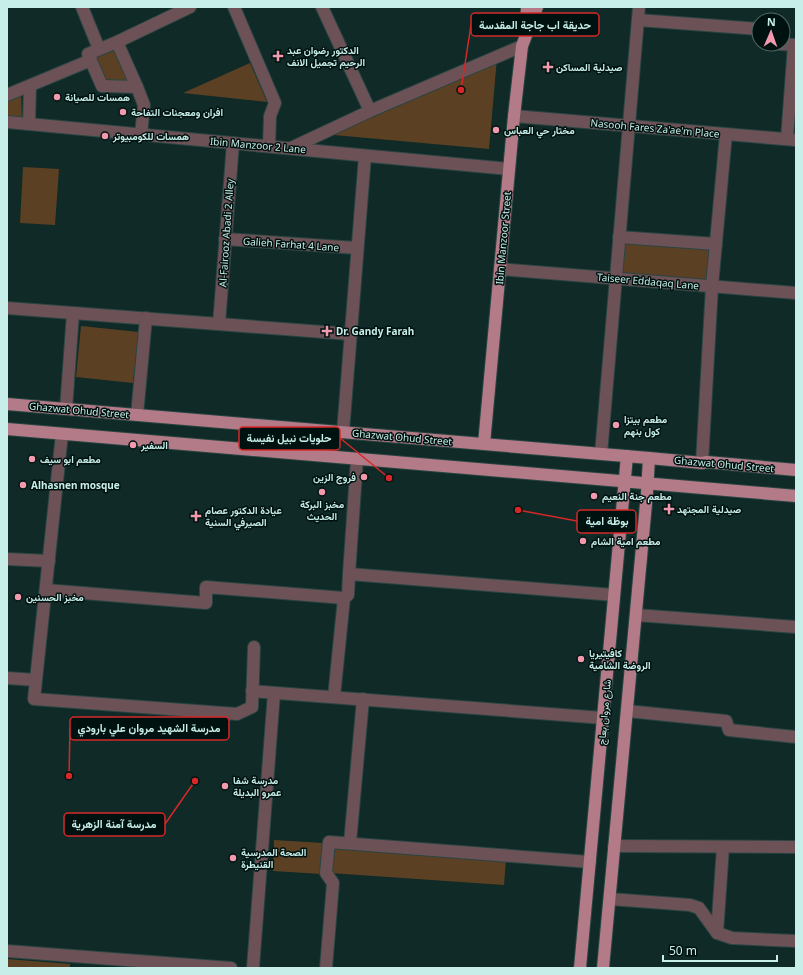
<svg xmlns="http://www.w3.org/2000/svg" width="803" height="975" font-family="'Noto Sans',Vazirmatn,sans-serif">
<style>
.green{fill:#5c4023}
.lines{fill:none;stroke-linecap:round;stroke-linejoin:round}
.minor-casing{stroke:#294542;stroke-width:14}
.major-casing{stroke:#294542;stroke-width:14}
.minor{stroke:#6c5156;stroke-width:12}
.major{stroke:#b37b87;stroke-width:12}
.poi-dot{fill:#f29aad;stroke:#001210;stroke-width:1.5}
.labels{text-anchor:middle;stroke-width:3;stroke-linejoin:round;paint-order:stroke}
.poi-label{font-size:10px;font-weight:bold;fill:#c7eee9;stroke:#001210;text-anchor:start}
.street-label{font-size:10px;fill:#c7eee9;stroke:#001210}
.leader{fill:none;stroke:#d62828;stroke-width:1.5}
.callout-dot{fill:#d62828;stroke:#001210;stroke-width:1.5}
.callout{fill:#001210;stroke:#d62828;stroke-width:1.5}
.callout-label{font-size:11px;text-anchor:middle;font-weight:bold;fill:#c7eee9}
</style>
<rect width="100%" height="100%" fill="#0f2a27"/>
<g class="green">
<path d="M 116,44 L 132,83 L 103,82 L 92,54 Z"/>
<path d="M 497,58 L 489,149 L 334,135 Z"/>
<path d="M 250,63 L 267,102 L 183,93 Z"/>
<path d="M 21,91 L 22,122 L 7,120 L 7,98 Z"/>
<path d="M 23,167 L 59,169 L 55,225 L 20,223 Z"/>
<path d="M 619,237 L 716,244 L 712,286 L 616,278 Z"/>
<path d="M 81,326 L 139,332 L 133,383 L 76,377 Z"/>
<path d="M 274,840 L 323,843 L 321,874 L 273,871 Z"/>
<path d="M 332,847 L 506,859 L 504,885 L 330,873 Z"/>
<path d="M 7,959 L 70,964 L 70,968 L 7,968 Z"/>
</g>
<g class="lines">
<defs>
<g id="minor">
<path d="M 82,7 L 99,49"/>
<path d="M 234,7 L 275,103 L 270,116 L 269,146"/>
<path d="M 322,7 L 370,111"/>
<path d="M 638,20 L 759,29"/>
<path d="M 117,42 L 137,87 L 102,86 L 88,54 Z"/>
<path d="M 117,42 L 190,7"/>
<path d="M 780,44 L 794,45 L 787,139"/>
<path d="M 137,87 L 144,105 L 141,134"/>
<path d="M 7,95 L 91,60"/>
<path d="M 514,116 L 796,140"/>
<path d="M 7,122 L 509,169"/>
<path d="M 29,124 L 30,86"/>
<path d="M 291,148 L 370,111 L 522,46"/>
<path d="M 619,237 L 716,244"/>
<path d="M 225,239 L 357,248"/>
<path d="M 500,269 L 796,293"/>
<path d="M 7,308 L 350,334"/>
<path d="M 219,324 L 233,143"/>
<path d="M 66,409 L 73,313"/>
<path d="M 137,415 L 146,318"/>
<path d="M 343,432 L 365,156"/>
<path d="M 601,454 L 639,7"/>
<path d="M 702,463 L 712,286 L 726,134"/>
<path d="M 7,559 L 49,561"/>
<path d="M 349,574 L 614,595"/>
<path d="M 46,590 L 206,603 L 206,587 L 344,598"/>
<path d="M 636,615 L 796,627"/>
<path d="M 7,678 L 36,680 L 34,699 L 237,714 L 252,707 L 254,647"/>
<path d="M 36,680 L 62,434"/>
<path d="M 252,691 L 603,718"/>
<path d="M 334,697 L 344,598 L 348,595 L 349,574 L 357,459"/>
<path d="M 627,711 L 726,721 L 729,730 L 796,737"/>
<path d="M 350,843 L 363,699"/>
<path d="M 614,846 L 796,847"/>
<path d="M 610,899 L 690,905 L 699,908 L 717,933 L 732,938 L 796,941"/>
<path d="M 717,933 L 723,847"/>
<path d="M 7,951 L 231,968"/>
<path d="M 253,968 L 274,693"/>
<path d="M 326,968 L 333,883 L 326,873 L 329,842 L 590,862"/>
</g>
<g id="major">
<path d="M 526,26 L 527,7"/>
<path d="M 7,404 L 649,458 L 702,463 L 707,462 L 796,470"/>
<path d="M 7,429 L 796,496"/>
<path d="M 484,444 L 514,116 L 522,46 L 537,7"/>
<path d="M 580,968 L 627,456"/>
<path d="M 603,968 L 647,493 L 649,458"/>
</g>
</defs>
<use href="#minor" class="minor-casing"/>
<use href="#major" class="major-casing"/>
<use href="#minor" class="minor"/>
<use href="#major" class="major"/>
</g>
<g class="poi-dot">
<path d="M276 50h4v4h4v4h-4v4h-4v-4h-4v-4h4z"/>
<path d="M546 61h4v4h4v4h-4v4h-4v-4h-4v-4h4z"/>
<circle cx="57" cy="97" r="4"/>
<circle cx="123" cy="112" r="4"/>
<circle cx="496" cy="130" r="4"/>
<circle cx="105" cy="136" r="4"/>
<path d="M325 325h4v4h4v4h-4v4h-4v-4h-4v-4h4z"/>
<circle cx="616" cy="425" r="4"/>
<circle cx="133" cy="445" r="4"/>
<circle cx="32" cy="459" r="4"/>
<circle cx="364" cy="477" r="4"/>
<circle cx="23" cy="485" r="4"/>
<circle cx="322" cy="492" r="4"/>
<circle cx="594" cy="496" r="4"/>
<path d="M667 503h4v4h4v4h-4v4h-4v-4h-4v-4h4z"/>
<path d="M194 510h4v4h4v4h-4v4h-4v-4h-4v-4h4z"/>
<circle cx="583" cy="541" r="4"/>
<circle cx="18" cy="597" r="4"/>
<circle cx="581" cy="659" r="4"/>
<circle cx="225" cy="786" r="4"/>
<circle cx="233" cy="858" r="4"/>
</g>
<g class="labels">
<g class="poi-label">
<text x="287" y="54">الدكتور رضوان عبد<tspan x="287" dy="12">الرحيم تجميل الانف</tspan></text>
<text x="556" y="71">صيدلية المساكن</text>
<text x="65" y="101">همسات للصيانة</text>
<text x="131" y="116">افران ومعجنات التفاحة</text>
<text x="504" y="134">مختار حي العباس</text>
<text x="113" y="140">همسات للكومبيوتر</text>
<text x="336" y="335">Dr. Gandy Farah</text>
<text x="624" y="423">مطعم بيتزا<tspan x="624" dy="12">كول بنهم</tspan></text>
<text x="141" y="449">السفير</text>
<text x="40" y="463">مطعم ابو سيف</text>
<text x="356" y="481" text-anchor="end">فروج الزين</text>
<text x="31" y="489">Alhasnen mosque</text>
<text x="602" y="500">مطعم جنة النعيم</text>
<text x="322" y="508" text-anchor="middle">مخبز البركة<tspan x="322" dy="12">الحديث</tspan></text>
<text x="677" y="513">صيدلية المجتهد</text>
<text x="205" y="514">عيادة الدكتور عصام<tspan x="205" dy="12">الصيرفي السنية</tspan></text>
<text x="591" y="545">مطعم امية الشام</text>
<text x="26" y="601">مخبز الحسنين</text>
<text x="589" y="657">كافيتيريا<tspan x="589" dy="12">الروضة الشامية</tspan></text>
<text x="233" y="784">مدرسة شفا<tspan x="233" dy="12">عمرو البديلة</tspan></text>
<text x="241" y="856">الصحة المدرسية<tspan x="241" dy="12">القنيطرة</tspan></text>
</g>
<g class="street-label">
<text transform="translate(655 128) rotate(5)" y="4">Nasooh Fares Za'ae'm Place</text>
<text transform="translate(258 145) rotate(5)" y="4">Ibin Manzoor 2 Lane</text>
<text transform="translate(226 233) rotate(-86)" y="4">Al-Fairooz Abadi 2 Alley</text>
<text transform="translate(503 238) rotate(-85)" y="4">Ibin Manzoor Street</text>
<text transform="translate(291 244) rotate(4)" y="4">Galieh Farhat 4 Lane</text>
<text transform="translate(648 281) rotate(5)" y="4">Taiseer Eddaqaq Lane</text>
<text transform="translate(79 410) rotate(5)" y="4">Ghazwat Ohud Street</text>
<text transform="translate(402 437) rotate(5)" y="4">Ghazwat Ohud Street</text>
<text transform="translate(724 464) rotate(5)" y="4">Ghazwat Ohud Street</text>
<text transform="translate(604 712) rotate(-85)" y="4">شارع مروان بعاج</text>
</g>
</g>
<path class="leader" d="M461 90L471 25M389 478L340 438M518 510L577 521M69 776L70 728M195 781L165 824"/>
<g class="callout-dot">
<circle cx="461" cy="90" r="4"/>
<circle cx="389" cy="478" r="4"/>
<circle cx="518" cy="510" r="4"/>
<circle cx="69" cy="776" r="4"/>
<circle cx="195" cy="781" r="4"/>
</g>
<g class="callout">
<rect x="471" y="13" width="128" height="23" rx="4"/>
<rect x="239" y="427" width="101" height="23" rx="4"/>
<rect x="577" y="510" width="59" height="23" rx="4"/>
<rect x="70" y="717" width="159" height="23" rx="4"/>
<rect x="64" y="813" width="101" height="23" rx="4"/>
</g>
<g class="callout-label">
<text x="535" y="29">حديقة اب جاجة المقدسة</text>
<text x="289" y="442">حلويات نبيل نفيسة</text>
<text x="607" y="525">بوظة امية</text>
<text x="149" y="732">مدرسة الشهيد مروان علي بارودي</text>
<text x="114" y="828">مدرسة آمنة الزهرية</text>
</g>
<rect width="803" height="975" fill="none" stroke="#c7eee9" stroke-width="16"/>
<g transform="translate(771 32) rotate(2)"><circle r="19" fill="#001210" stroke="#506a67"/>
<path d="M0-3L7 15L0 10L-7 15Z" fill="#f29aad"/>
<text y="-6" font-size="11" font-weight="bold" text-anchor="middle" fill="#c7eee9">N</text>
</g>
<path d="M663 955v6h114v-6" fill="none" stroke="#c7eee9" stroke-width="2"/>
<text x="669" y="955" font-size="12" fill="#c7eee9" stroke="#001210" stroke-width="3" paint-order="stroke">50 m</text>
</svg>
